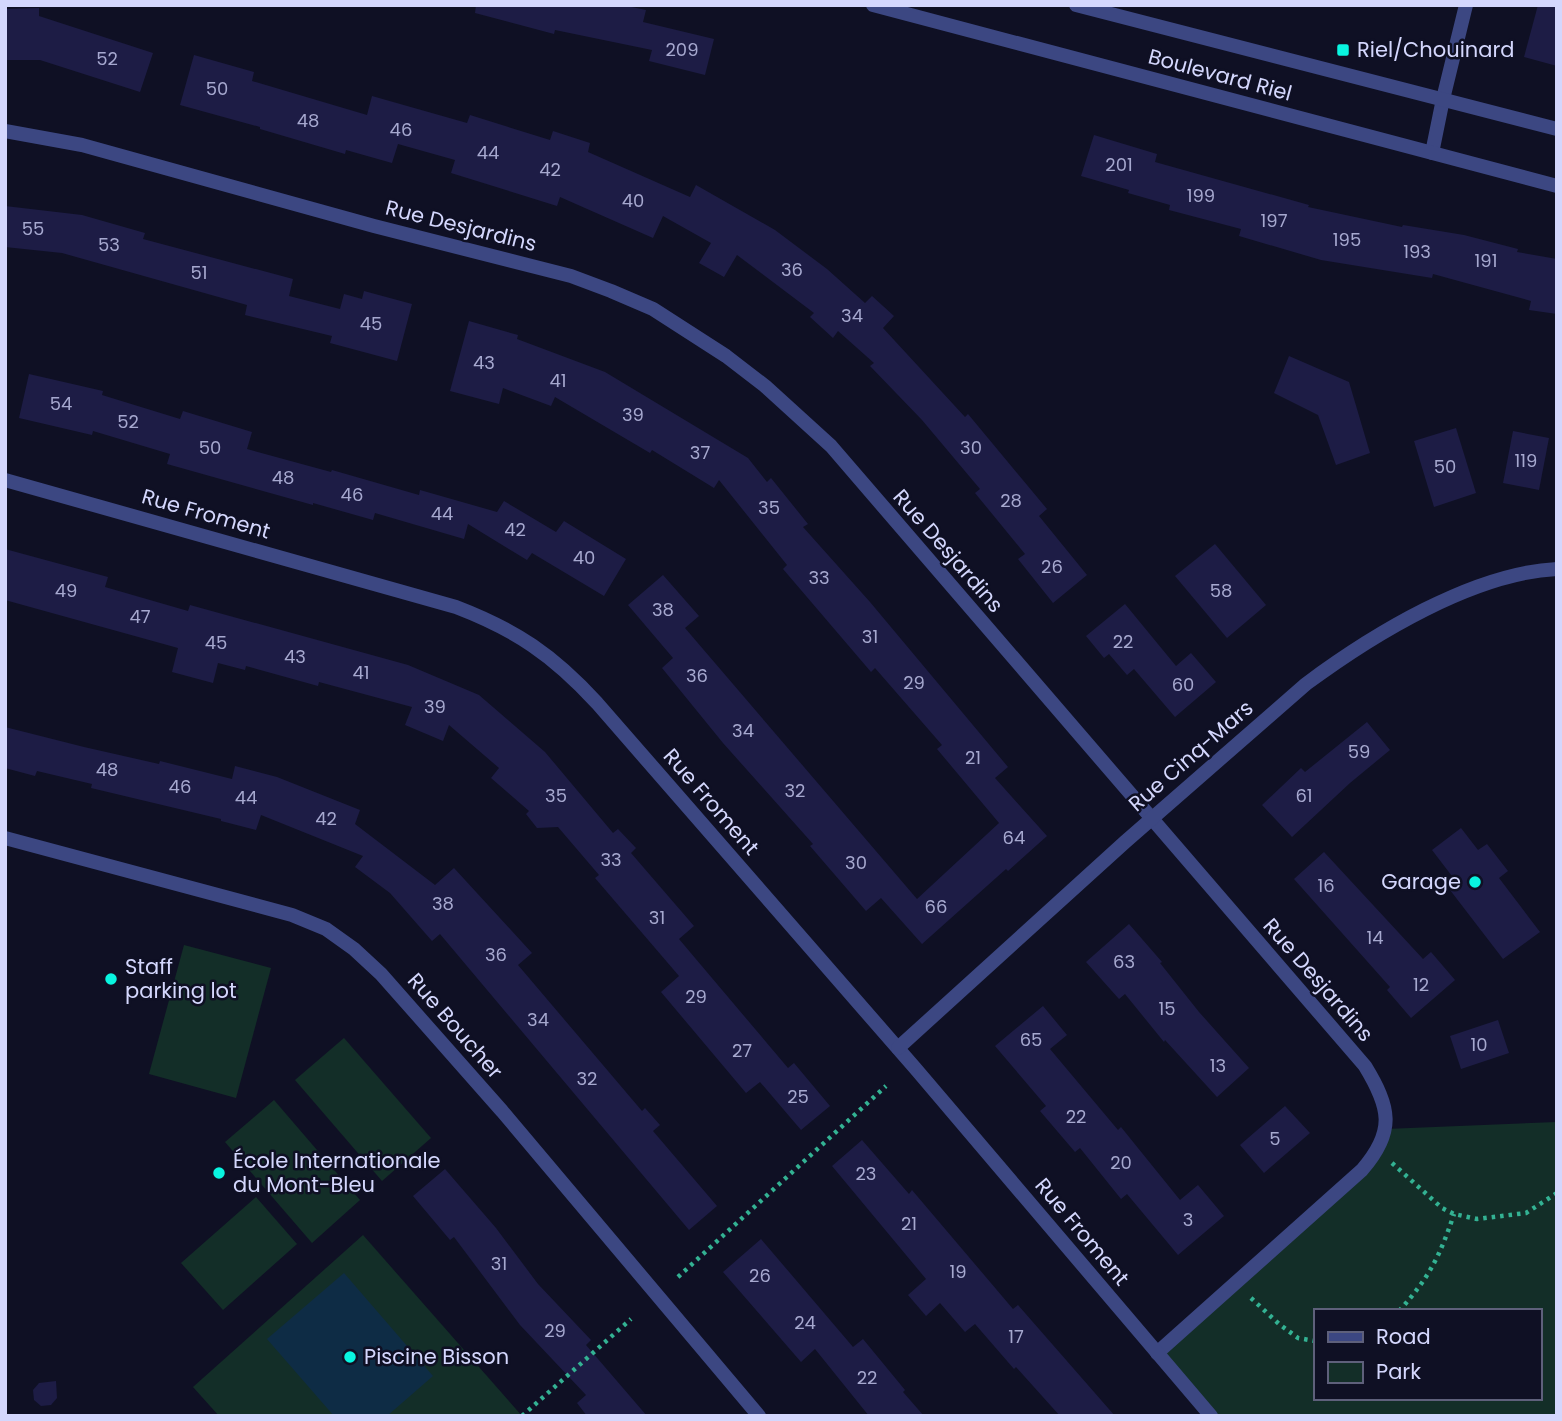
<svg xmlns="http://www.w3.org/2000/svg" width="1562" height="1421" font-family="Poppins,sans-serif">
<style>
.green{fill:#132e28;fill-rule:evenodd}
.water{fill:#0e2c45}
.building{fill:#1d1c45}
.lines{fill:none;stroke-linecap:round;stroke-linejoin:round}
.path{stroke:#33b293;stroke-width:4.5;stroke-dasharray:3.5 5;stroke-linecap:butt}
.minor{stroke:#3c4782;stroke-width:14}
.tertiary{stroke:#3c4782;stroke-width:14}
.poi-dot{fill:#09f5e0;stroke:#0f1024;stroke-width:2.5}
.labels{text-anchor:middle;stroke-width:5;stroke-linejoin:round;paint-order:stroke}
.number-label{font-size:18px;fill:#a6a8cf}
.poi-label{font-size:21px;fill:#d4d7fd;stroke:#0f1024;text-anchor:start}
.street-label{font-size:21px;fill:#d4d7fd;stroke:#0f1024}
</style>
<rect width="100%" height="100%" fill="#0f1024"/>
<g class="green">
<path d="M 184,945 L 271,968 L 236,1098 L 149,1074 Z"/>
<path d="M 344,1038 L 431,1138 L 382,1181 L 295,1080 Z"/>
<path d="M 274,1100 L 360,1200 L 312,1243 L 225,1142 Z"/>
<path d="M 1557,1122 L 1557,1416 L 1211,1416 L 1157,1353 L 1362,1170 L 1386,1129 ZM 1315,1311 L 1539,1311 L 1539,1398 L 1315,1398 Z"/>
<path d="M 256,1197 L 297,1244 L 223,1310 L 181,1263 Z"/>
<path d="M 363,1235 L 522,1416 L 219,1416 L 193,1387 Z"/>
</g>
<path class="water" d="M 344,1273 L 433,1376 L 387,1416 L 334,1416 L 267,1339 Z"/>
<g class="building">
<path d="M 476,5 L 622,5 L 646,10 L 643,22 L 714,39 L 705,75 L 649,61 L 652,50 L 555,30 L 554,34 L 475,13 Z"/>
<path d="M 1538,5 L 1557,5 L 1557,66 L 1524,57 Z"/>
<path d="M 39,8 L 39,16 L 153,53 L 140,92 L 40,60 L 5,60 L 5,9 Z"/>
<path d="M 194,55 L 254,72 L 252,81 L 367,115 L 372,96 L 467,123 L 470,115 L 550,140 L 553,131 L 590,143 L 588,152 L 690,197 L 696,185 L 775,230 L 827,269 L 865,303 L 872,296 L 894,316 L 883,328 L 965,417 L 968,414 L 1012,467 L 1047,509 L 1039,516 L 1087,575 L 1053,603 L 1018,559 L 1025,554 L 975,493 L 980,489 L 922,420 L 870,366 L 874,363 L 838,331 L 833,338 L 810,317 L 814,313 L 737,255 L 724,277 L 699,263 L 711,243 L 663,216 L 653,238 L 560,197 L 557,206 L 451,173 L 455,160 L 398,144 L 392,163 L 346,150 L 345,154 L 260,129 L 260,127 L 180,105 Z"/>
<path d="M 1094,135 L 1157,154 L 1155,162 L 1309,205 L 1308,207 L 1402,227 L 1403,225 L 1464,235 L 1518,249 L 1517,252 L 1557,259 L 1557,314 L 1529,310 L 1531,301 L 1433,274 L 1432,278 L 1321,260 L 1239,236 L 1241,229 L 1169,210 L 1170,205 L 1128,193 L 1129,190 L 1081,176 Z"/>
<path d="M 5,206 L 82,215 L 145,233 L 143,239 L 293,279 L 289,296 L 340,309 L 344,294 L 362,299 L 364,291 L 412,304 L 397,361 L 330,343 L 332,336 L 245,315 L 247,305 L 62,253 L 5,247 Z"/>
<path d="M 469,321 L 518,335 L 517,339 L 605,372 L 748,458 L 767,482 L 771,478 L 808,524 L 803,527 L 870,602 L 1008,767 L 995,778 L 1047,836 L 1008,871 L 1006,869 L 922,944 L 881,898 L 866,911 L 810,846 L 813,844 L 723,743 L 662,668 L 673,658 L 628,605 L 663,575 L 699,616 L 685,628 L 917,899 L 999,823 L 937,749 L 942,745 L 875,668 L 871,672 L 783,569 L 787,565 L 719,480 L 714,488 L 652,450 L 650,453 L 555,397 L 551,406 L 503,388 L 499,404 L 450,391 Z"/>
<path d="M 1289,356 L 1349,382 L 1370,453 L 1336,465 L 1318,415 L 1274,393 Z"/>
<path d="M 29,374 L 103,391 L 102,395 L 180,419 L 183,411 L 252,432 L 247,449 L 331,472 L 332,470 L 419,495 L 420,490 L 497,512 L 504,501 L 556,532 L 564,521 L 626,559 L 604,596 L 532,553 L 527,560 L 468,524 L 464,539 L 375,513 L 373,520 L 313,503 L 313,505 L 167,464 L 170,454 L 93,431 L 92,435 L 19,418 Z"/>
<path d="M 1456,428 L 1476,493 L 1434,507 L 1414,441 Z"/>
<path d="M 1513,431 L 1549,438 L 1539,490 L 1503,483 Z"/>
<path d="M 1215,544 L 1266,605 L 1227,638 L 1175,576 Z"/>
<path d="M 5,549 L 108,577 L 105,587 L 188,611 L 190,605 L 408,665 L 479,695 L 545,752 L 613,833 L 618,829 L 636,848 L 631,853 L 694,926 L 679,939 L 788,1068 L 794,1063 L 830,1106 L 801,1130 L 760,1082 L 746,1093 L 661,992 L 679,976 L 595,878 L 599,875 L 558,827 L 537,828 L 526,814 L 529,811 L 491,778 L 499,768 L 449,725 L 443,741 L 405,725 L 412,707 L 319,682 L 318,686 L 246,666 L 245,670 L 218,663 L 213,683 L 172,672 L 178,648 L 5,600 Z"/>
<path d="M 1125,604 L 1176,666 L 1191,653 L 1216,682 L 1175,717 L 1134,669 L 1127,675 L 1109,654 L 1104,658 L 1086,636 Z"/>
<path d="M 1367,722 L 1390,750 L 1350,783 L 1292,837 L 1262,805 L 1301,768 L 1305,772 Z"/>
<path d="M 5,727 L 84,747 L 159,764 L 160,761 L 232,779 L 235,766 L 277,777 L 360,810 L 355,824 L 435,885 L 454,868 L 532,953 L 518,965 L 642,1111 L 645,1108 L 660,1125 L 653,1131 L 717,1206 L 689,1230 L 440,934 L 432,941 L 390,893 L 355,867 L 363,856 L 261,815 L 256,830 L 221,821 L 221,819 L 91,788 L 92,784 L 37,771 L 35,776 L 5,768 Z"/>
<path d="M 1461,828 L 1478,850 L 1487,844 L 1508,871 L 1499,878 L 1540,932 L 1503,959 L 1450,890 L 1458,884 L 1432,850 Z"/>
<path d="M 1324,852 L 1423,959 L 1431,952 L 1455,980 L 1411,1018 L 1387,990 L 1390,987 L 1294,879 Z"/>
<path d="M 1129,924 L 1162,962 L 1160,963 L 1199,1012 L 1249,1068 L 1217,1097 L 1165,1040 L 1164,1042 L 1125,994 L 1119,999 L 1086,962 Z"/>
<path d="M 1043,1006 L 1067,1035 L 1050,1049 L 1118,1130 L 1121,1127 L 1180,1200 L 1198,1185 L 1224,1216 L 1178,1255 L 1127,1194 L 1121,1199 L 1080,1148 L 1075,1152 L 1040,1111 L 1046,1106 L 995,1046 Z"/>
<path d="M 1498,1020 L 1509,1053 L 1461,1069 L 1450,1036 Z"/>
<path d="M 1285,1106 L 1310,1133 L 1264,1173 L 1240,1145 Z"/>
<path d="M 862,1140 L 909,1194 L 912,1190 L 1013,1309 L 1018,1305 L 1115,1416 L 1060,1416 L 1016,1367 L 1014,1369 L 975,1324 L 965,1332 L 940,1303 L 926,1316 L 908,1295 L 926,1279 L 832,1166 Z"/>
<path d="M 445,1169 L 496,1228 L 538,1284 L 591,1340 L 586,1345 L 647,1416 L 587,1416 L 577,1403 L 586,1395 L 520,1325 L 454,1237 L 450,1240 L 413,1196 Z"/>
<path d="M 761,1239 L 853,1347 L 863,1339 L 905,1390 L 903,1392 L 924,1416 L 869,1416 L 815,1349 L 801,1362 L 723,1272 Z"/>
<path d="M 56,1381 L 57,1398 L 51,1405 L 41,1406 L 34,1400 L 33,1390 L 39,1383 Z"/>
</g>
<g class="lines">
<g class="path">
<path d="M 1392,1163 L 1442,1208 L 1454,1214 L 1477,1219 L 1526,1213 L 1557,1193"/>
<path d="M 678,1277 L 886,1086"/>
<path d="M 1251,1298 L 1279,1324 L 1298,1338 L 1315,1341"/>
<path d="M 1399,1311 C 1429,1278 1440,1256 1454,1214"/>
<path d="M 522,1416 L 631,1319"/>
</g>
<g class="minor">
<path d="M 5,131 L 82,145 L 374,226 L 571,276 L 611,291 L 653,309 L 726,356 L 765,386 L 831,446 L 1365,1066 C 1390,1107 1396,1131 1362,1170 L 1157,1353"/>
<path d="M 1432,153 L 1443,99 L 1466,5"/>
<path d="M 5,480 L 456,607 C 516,630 553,655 597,703 L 915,1068 L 1211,1416"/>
<path d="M 5,838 L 292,915 L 326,929 L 354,949 L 381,974 L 502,1111 L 759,1416"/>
<path d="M 898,1048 L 1125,842 L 1306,684 C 1372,635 1473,573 1557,569"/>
</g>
<g class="tertiary">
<path d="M 873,5 L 1557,186"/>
<path d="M 1076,5 L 1557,129"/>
</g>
</g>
<g class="poi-dot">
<rect x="1336" y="43" width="14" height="14" rx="3.5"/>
<circle cx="1475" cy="882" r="7"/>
<circle cx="111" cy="979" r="7"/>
<circle cx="219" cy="1173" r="7"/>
<circle cx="350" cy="1357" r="7"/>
</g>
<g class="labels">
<g class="number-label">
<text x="682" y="56">209</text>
<text x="107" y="65">52</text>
<text x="217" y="95">50</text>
<text x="308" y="127">48</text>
<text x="401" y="136">46</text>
<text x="488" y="159">44</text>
<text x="1119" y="171">201</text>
<text x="550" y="176">42</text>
<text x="1201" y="202">199</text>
<text x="633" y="207">40</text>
<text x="1274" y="227">197</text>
<text x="33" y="235">55</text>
<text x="1347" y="246">195</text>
<text x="109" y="251">53</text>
<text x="1417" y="258">193</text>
<text x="1486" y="267">191</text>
<text x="792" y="276">36</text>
<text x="199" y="279">51</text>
<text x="852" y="322">34</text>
<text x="371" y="330">45</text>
<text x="484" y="369">43</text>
<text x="558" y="387">41</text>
<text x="61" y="410">54</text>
<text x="633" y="421">39</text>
<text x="128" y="428">52</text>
<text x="210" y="454">50</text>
<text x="971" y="454">30</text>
<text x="700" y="459">37</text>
<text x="1526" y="467">119</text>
<text x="1445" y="473">50</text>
<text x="283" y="484">48</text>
<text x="352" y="501">46</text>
<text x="1011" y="507">28</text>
<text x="769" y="514">35</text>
<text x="442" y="520">44</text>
<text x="515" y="536">42</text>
<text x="584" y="564">40</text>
<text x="1052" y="573">26</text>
<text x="819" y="584">33</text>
<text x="66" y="597">49</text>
<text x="1221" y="597">58</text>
<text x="663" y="616">38</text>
<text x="140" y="623">47</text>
<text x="870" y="643">31</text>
<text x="1123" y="648">22</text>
<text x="216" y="649">45</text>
<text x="295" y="663">43</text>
<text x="361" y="679">41</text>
<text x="697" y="682">36</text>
<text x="914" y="689">29</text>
<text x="1183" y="691">60</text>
<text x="435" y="713">39</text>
<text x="743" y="737">34</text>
<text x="1359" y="758">59</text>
<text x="973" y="764">21</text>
<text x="107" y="776">48</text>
<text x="180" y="793">46</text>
<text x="795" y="797">32</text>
<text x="556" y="802">35</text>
<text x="1304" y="802">61</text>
<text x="246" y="804">44</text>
<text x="326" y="825">42</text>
<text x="1014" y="844">64</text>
<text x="611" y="866">33</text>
<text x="856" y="869">30</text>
<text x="1326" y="892">16</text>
<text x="443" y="910">38</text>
<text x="936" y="913">66</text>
<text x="657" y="924">31</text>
<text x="1375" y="944">14</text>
<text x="496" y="961">36</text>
<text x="1124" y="968">63</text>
<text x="1421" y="991">12</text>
<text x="696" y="1003">29</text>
<text x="1167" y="1015">15</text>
<text x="538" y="1026">34</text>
<text x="1031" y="1046">65</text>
<text x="1479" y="1051">10</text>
<text x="742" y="1057">27</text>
<text x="1218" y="1072">13</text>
<text x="587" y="1085">32</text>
<text x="798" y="1103">25</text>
<text x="1076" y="1123">22</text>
<text x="1275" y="1145">5</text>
<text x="1121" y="1169">20</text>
<text x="866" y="1180">23</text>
<text x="1188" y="1226">3</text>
<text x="909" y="1230">21</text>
<text x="499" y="1270">31</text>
<text x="958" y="1278">19</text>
<text x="760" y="1282">26</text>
<text x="805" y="1329">24</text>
<text x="555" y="1337">29</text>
<text x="1016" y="1343">17</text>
<text x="867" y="1384">22</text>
</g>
<g class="poi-label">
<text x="1357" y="57">Riel/Chouinard</text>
<text x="1461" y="889" text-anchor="end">Garage</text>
<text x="125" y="974">Staff<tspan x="125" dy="24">parking lot</tspan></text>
<text x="233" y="1168">École Internationale<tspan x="233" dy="24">du Mont-Bleu</tspan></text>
<text x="364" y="1364">Piscine Bisson</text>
</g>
<g class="street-label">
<text transform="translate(1220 75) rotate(15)" y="7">Boulevard Riel</text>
<text transform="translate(461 226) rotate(14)" y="7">Rue Desjardins</text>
<text transform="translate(206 514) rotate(16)" y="7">Rue Froment</text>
<text transform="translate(948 551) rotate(49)" y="7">Rue Desjardins</text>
<text transform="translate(1191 756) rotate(-41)" y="7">Rue Cinq-Mars</text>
<text transform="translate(711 802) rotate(49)" y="7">Rue Froment</text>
<text transform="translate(1318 980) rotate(49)" y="7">Rue Desjardins</text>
<text transform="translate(455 1026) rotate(49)" y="7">Rue Boucher</text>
<text transform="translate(1082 1232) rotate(50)" y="7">Rue Froment</text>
</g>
</g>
<rect width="1562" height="1421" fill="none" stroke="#d4d7fd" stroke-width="14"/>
<rect x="1314" y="1309" width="228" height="91" fill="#0f1024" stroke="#5e607b" stroke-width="2"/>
<rect x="1328" y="1332" width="35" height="10" fill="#3c4782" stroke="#5e607b" stroke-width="2"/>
<text x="1376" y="1344" font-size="21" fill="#d4d7fd">Road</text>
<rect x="1328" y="1362" width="35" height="21" fill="#132e28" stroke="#5e607b" stroke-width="2"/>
<text x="1376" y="1379" font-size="21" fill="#d4d7fd">Park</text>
</svg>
